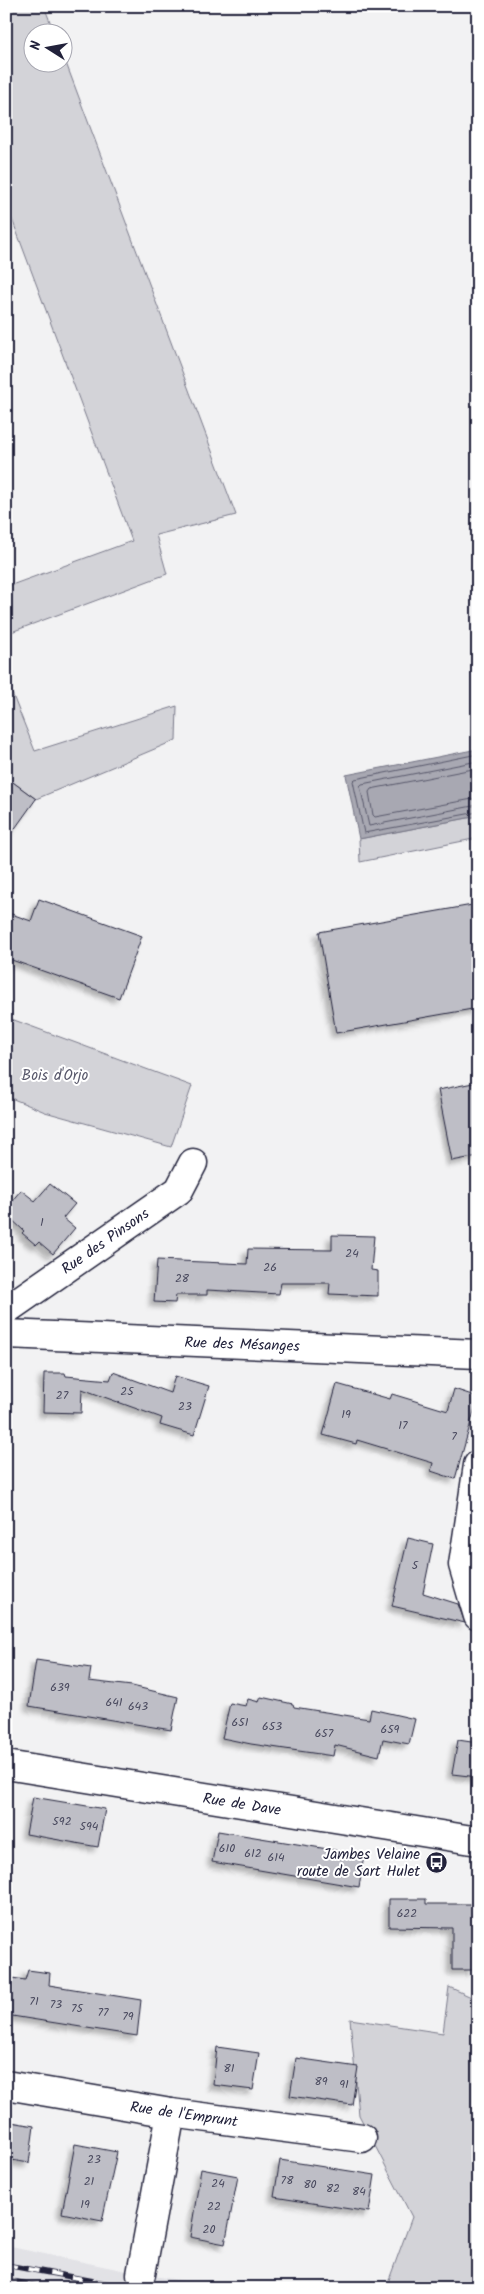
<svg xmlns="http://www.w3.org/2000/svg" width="484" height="2294" font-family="Kalam,sans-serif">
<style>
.built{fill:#e2e2e6}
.green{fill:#d3d3d8;stroke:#7a7a8a}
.water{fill:#a8a8b2;stroke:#727282}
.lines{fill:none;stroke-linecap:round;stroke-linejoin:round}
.shore{stroke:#58586b;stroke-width:1}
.building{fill:#bebec6;stroke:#22223b;filter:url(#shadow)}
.minor-casing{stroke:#22223b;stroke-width:31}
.major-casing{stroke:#22223b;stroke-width:31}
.minor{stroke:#fff;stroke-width:28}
.major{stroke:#fff;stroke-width:28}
.rail-casing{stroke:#22223b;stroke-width:5.5}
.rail{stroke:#fff;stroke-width:4;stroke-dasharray:11;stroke-linecap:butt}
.labels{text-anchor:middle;stroke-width:4;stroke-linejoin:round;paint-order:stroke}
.number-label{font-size:12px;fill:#49495e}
.park-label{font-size:15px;fill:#57576a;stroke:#fff}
.street-label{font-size:15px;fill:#22223b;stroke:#fff}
.poi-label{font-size:15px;fill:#22223b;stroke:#fff;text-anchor:end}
</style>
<defs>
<filter id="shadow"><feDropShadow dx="-4.5" dy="4.5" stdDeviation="2.5" flood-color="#0004"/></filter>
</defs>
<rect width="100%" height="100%" fill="#f2f2f3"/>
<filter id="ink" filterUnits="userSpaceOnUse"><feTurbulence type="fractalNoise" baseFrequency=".02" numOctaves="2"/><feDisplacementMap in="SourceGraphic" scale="10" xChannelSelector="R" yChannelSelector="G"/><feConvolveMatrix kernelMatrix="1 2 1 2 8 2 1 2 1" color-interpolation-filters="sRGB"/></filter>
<g filter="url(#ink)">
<path class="built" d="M 6,2246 L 141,2274 L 228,2288 L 6,2288 Z"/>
<g class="green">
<path d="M 6,6 L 44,6 L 54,32 L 32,32 L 32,62 L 62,62 L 63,55 L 236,515 L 156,535 L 167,574 L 6,634 L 6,587 L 132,541 L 6,203 Z"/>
<path d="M 6,678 L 35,751 L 177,706 L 176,740 L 36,799 L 6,777 Z"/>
<path d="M 478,816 L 478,838 L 360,862 L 359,839 Z"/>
<path d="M 6,1017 L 192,1086 L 171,1147 L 45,1112 L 6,1096 Z"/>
<path d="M 449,1987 L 478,2000 L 478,2288 L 386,2288 L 412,2217 L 359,2115 L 350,2019 L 443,2033 Z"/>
</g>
<path class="water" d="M 478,749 L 478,816 L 359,839 L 346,775 Z"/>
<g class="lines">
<g class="shore">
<path d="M 478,754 L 355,779 L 353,781 L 364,833 L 478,812"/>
<path d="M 478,761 L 362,784 L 360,786 L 369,826 L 478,805"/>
<path d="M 478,768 L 371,789 L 369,792 L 373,815 L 375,817 L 478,798"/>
</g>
</g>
<g class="building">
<path d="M 6,777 L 36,799 L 6,841 Z"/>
<path d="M 39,899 L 142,936 L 119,998 L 6,958 L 6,912 L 31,921 Z"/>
<path d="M 478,904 L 478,1008 L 336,1033 L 319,932 Z"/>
<path d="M 478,1082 L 478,1156 L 452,1161 L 438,1090 Z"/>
<path d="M 50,1184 L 75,1204 L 63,1218 L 75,1228 L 53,1254 L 39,1242 L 36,1245 L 22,1233 L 24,1231 L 6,1214 L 6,1208 L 21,1190 L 35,1201 Z"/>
<path d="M 332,1235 L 374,1236 L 371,1270 L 378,1271 L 378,1296 L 329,1294 L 330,1283 L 281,1283 L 279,1294 L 207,1290 L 207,1295 L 176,1295 L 175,1303 L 154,1302 L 157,1260 L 247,1264 L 248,1249 L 332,1250 Z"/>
<path d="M 113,1372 L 170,1393 L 175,1376 L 209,1386 L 194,1435 L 160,1425 L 162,1418 L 82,1389 L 81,1413 L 43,1412 L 44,1373 L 65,1373 L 66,1376 L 110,1380 Z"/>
<path d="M 337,1384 L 390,1399 L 392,1394 L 448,1411 L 454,1389 L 478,1397 L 455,1479 L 431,1471 L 433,1463 L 357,1440 L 356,1444 L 323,1435 Z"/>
<path d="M 408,1538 L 433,1544 L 423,1593 L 458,1604 L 465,1623 L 392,1606 Z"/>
<path d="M 36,1660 L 91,1668 L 89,1681 L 132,1686 L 178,1697 L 171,1730 L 29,1706 Z"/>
<path d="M 261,1697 L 293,1704 L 294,1707 L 369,1719 L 371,1709 L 415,1719 L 409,1744 L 383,1739 L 379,1756 L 335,1745 L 333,1756 L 251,1744 L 222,1738 L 230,1703 L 246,1706 L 248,1699 L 259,1702 Z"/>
<path d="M 458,1740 L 478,1743 L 478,1777 L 452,1774 Z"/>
<path d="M 33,1797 L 105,1809 L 98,1847 L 26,1834 Z"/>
<path d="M 218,1831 L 364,1855 L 359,1887 L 212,1862 Z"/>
<path d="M 389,1899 L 426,1899 L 426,1904 L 478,1904 L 478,1949 L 474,1949 L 473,1970 L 452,1970 L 452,1928 L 389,1927 Z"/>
<path d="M 28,1970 L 50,1973 L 49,1985 L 141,2000 L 137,2036 L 6,2015 L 6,1977 L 25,1980 Z"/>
<path d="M 217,2047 L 259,2053 L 253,2090 L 213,2085 Z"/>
<path d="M 296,2058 L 358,2067 L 352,2105 L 290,2096 Z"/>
<path d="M 6,2121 L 34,2126 L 29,2163 L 6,2159 Z"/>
<path d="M 75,2144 L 117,2152 L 102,2221 L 62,2213 Z"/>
<path d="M 280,2160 L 375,2175 L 369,2212 L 274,2197 Z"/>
<path d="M 201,2169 L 238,2176 L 225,2244 L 190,2237 Z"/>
</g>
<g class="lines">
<defs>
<g id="minor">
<path d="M 6,1310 L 179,1190 L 193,1163"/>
<path d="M 6,1334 L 478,1354"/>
<path d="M 478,1465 L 463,1565 L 478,1616"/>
<path d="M 6,2085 L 171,2113 L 362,2138"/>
<path d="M 141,2274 L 171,2113"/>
</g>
<path id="major" d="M 6,1765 L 478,1841"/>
</defs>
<use href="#minor" class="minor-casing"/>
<use href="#major" class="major-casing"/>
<use href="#minor" class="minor"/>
<use href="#major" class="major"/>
<defs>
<g id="rail">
<path d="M 6,2265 L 132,2288"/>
<path d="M 6,2280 L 48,2288"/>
</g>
</defs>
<use href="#rail" class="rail-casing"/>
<use href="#rail" class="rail"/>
</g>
</g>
<defs>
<symbol id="bus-disc" viewBox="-11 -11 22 22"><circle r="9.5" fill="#22223b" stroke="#fff"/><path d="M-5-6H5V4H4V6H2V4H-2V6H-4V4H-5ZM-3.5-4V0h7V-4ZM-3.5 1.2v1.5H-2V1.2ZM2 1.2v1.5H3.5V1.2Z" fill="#fff"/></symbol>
</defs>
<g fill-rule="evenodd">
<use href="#bus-disc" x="424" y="1850" width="25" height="25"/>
</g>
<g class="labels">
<g class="number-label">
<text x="42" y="1226">1</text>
<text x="352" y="1257">24</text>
<text x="270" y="1271">26</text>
<text x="182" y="1282">28</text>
<text x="127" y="1395">25</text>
<text x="62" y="1399">27</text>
<text x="185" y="1410">23</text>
<text x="346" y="1418">19</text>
<text x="403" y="1429">17</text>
<text x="454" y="1440">7</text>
<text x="415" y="1569">5</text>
<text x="60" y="1691">639</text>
<text x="114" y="1706">641</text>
<text x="138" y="1710">643</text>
<text x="240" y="1726">651</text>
<text x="272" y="1730">653</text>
<text x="390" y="1733">659</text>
<text x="324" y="1737">657</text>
<text x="62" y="1825">592</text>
<text x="89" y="1830">594</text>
<text x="227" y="1852">610</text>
<text x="253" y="1857">612</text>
<text x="276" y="1861">614</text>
<text x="407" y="1917">622</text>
<text x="34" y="2005">71</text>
<text x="56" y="2008">73</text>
<text x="77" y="2012">75</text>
<text x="103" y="2016">77</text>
<text x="128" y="2020">79</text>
<text x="229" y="2072">81</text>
<text x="321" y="2085">89</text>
<text x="344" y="2088">91</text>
<text x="94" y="2163">23</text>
<text x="287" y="2184">78</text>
<text x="89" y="2185">21</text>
<text x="218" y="2187">24</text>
<text x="310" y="2188">80</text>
<text x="333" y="2192">82</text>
<text x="359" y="2195">84</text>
<text x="85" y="2208">19</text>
<text x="214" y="2210">22</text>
<text x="209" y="2233">20</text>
</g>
<g class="park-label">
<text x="55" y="1080">Bois d'Orjo</text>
</g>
<g class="street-label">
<text transform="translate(105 1241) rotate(-35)" y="5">Rue des Pinsons</text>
<text transform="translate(242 1344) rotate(2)" y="5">Rue des Mésanges</text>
<text transform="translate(242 1804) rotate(9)" y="5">Rue de Dave</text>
<text transform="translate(184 2114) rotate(8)" y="5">Rue de l'Emprunt</text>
</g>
<g class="poi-label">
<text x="420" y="1859">Jambes Velaine<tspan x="420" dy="17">route de Sart Hulet</tspan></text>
</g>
</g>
<rect width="484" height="2294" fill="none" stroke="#fff" stroke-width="25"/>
<rect x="12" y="12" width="459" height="2269" fill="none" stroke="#22223b" stroke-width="2" filter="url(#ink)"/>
<g transform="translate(48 48) rotate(281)"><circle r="24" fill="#ffffff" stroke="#a7a7b1"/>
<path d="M0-4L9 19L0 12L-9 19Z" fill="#22223b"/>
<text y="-8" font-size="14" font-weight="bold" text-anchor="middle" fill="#22223b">N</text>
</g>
</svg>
